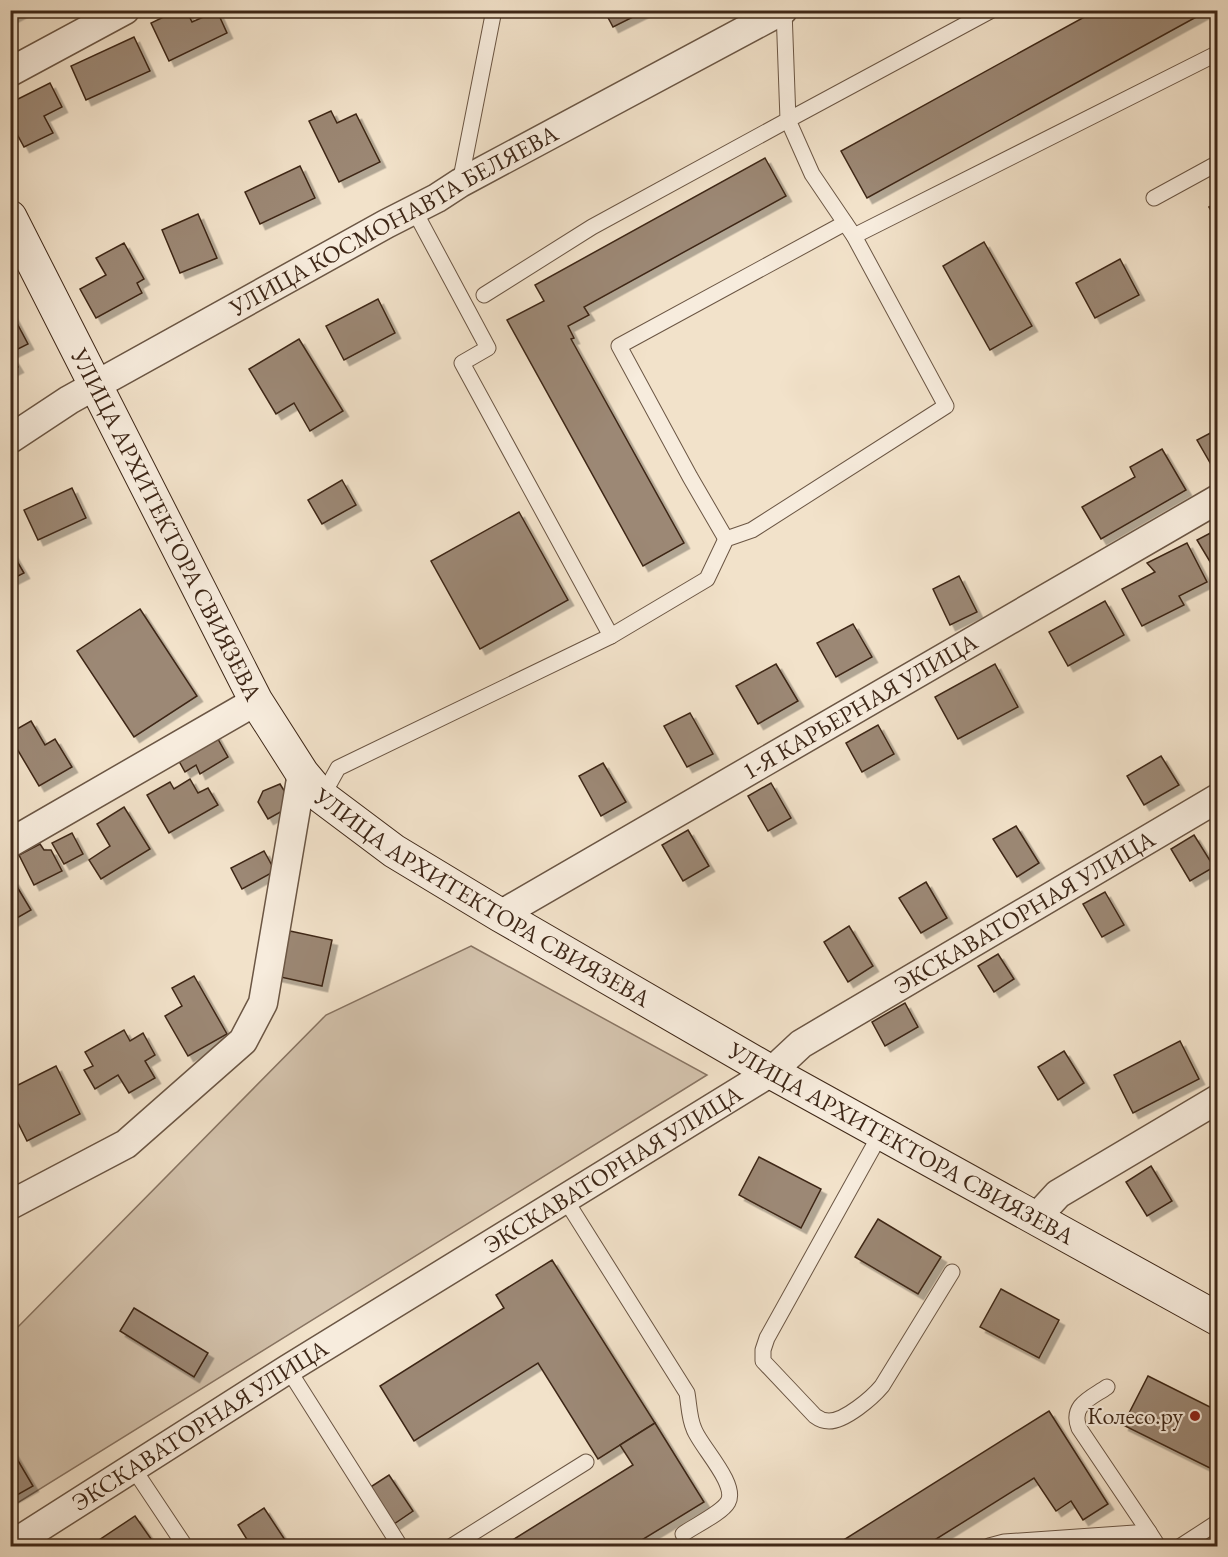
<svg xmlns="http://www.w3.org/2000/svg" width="1228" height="1557" font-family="'EB Garamond',serif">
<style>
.green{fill:#d3c2ac;stroke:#887462;stroke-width:1.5}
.building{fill:#9c8874;stroke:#3e2717;stroke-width:1.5;filter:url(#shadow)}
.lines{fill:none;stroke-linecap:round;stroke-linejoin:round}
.lane-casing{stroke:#6b5644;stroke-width:17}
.street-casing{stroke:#6b5644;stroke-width:31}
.secondary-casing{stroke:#3e2717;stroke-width:35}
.lane{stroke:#f7ecdd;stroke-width:15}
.street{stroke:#f7ecdd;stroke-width:28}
.secondary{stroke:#f7ecdd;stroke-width:33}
.poi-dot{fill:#8f2418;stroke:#f7ecdd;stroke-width:2}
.labels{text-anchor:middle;stroke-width:4.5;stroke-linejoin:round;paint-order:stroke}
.street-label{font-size:24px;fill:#3e2717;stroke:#f7ecdd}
.poi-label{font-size:24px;fill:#3e2717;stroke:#f7ecdd;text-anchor:end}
</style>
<defs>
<filter id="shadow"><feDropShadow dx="5.5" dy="5.5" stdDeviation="0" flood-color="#0004"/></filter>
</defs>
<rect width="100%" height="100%" fill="#f2e2ca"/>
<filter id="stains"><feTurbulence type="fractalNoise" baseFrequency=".00333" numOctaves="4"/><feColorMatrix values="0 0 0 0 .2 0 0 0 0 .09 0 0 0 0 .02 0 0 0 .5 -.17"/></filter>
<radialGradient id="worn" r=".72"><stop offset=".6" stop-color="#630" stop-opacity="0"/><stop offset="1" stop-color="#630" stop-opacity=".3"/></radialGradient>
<path class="green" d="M 471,946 L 707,1075 L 11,1507 L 11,1334 L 326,1015 Z"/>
<g class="building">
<path d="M 10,10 L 25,10 L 10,18 Z"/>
<path d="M 178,10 L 186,10 L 192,22 L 217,11 L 227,33 L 169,61 L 151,23 Z"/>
<path d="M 604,10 L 645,10 L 645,11 L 613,27 Z"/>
<path d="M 1097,10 L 1209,10 L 867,198 L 841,151 Z"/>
<path d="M 134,37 L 150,71 L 86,100 L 71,66 Z"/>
<path d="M 50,83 L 62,107 L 44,116 L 53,133 L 24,147 L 10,121 L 10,103 Z"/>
<path d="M 331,111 L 337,123 L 356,114 L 380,162 L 339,182 L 309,121 Z"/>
<path d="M 765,158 L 786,196 L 584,307 L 589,315 L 568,326 L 574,338 L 571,339 L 684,543 L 643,566 L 507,320 L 544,301 L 535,285 Z"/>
<path d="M 300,166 L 315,198 L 260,224 L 245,192 Z"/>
<path d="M 1218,202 L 1218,223 L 1209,207 Z"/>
<path d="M 198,214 L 217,258 L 180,273 L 162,230 Z"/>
<path d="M 984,242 L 1032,326 L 990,350 L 943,266 Z"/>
<path d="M 124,243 L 144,279 L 137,283 L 142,293 L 96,318 L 80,289 L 106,275 L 96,258 Z"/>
<path d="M 1120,259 L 1139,295 L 1095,318 L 1076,283 Z"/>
<path d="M 378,299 L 395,333 L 344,360 L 326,326 Z"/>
<path d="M 10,310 L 28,344 L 10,353 Z"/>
<path d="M 299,339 L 343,411 L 310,431 L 294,403 L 276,414 L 249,369 Z"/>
<path d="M 10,354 L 18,367 L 10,371 Z"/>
<path d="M 1218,429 L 1218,473 L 1216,473 L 1197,440 Z"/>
<path d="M 1162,449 L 1186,490 L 1101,539 L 1082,507 L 1135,477 L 1130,467 Z"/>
<path d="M 342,480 L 356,505 L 322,524 L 308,500 Z"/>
<path d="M 72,488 L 86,518 L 38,540 L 24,510 Z"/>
<path d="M 519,512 L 568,600 L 480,649 L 431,561 Z"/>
<path d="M 1218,529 L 1218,575 L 1197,540 Z"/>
<path d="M 1187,543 L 1207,582 L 1179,596 L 1184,605 L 1142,626 L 1122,589 L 1155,572 L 1147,563 Z"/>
<path d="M 10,549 L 24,573 L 10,580 Z"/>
<path d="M 959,576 L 977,612 L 950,625 L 933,589 Z"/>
<path d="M 1105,601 L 1124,635 L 1068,666 L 1049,632 Z"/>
<path d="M 140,609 L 197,696 L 134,737 L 77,651 Z"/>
<path d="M 853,624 L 872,657 L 836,677 L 817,643 Z"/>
<path d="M 776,664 L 798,701 L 758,724 L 736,686 Z"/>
<path d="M 995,664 L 1018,707 L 958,739 L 935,697 Z"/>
<path d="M 690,713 L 713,754 L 687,767 L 664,726 Z"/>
<path d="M 31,721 L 45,745 L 55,739 L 72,767 L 39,786 L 10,737 L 10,733 Z"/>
<path d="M 878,725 L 894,754 L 862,772 L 846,743 Z"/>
<path d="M 214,732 L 228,757 L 200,774 L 196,765 L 185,772 L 175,754 Z"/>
<path d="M 1161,756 L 1179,785 L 1144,805 L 1127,776 Z"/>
<path d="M 603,763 L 626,802 L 601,816 L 579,776 Z"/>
<path d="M 190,779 L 198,793 L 208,788 L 218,805 L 169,833 L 147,795 L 170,782 L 174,789 Z"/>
<path d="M 771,783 L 791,818 L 768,831 L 748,796 Z"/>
<path d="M 280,784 L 293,805 L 268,819 L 258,802 L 263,791 Z"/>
<path d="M 124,807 L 150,849 L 101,879 L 89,860 L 110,846 L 97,824 Z"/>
<path d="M 1016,826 L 1039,863 L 1017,877 L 993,839 Z"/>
<path d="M 688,830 L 709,866 L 683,881 L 662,845 Z"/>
<path d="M 72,833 L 83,854 L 64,864 L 52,843 Z"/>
<path d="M 1194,835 L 1214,867 L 1190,881 L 1171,849 Z"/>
<path d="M 40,844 L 44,850 L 51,850 L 62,871 L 34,885 L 19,855 Z"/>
<path d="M 264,851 L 275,871 L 242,889 L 231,868 Z"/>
<path d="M 13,880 L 31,910 L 10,922 L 10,881 Z"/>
<path d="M 926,882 L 947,918 L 921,933 L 899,898 Z"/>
<path d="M 1105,892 L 1124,925 L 1102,937 L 1083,904 Z"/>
<path d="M 849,926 L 873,966 L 848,982 L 824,942 Z"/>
<path d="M 290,931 L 332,940 L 322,986 L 276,976 Z"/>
<path d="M 998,954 L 1014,979 L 994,992 L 978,966 Z"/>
<path d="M 194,976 L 227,1034 L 188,1056 L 165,1016 L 182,1006 L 172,988 Z"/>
<path d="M 905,1003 L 918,1027 L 885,1046 L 872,1022 Z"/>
<path d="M 124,1030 L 130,1041 L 143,1033 L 155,1055 L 145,1061 L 155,1078 L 129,1093 L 118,1075 L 95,1089 L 84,1070 L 93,1066 L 85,1052 Z"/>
<path d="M 1180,1041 L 1199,1079 L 1133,1113 L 1114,1075 Z"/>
<path d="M 1064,1051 L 1084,1083 L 1058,1100 L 1038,1067 Z"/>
<path d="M 56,1066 L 80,1114 L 27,1141 L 10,1107 L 10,1089 Z"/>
<path d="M 759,1157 L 821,1189 L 801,1228 L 739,1195 Z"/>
<path d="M 1151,1166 L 1172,1201 L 1147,1216 L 1126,1182 Z"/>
<path d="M 878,1219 L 941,1257 L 918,1294 L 855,1257 Z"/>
<path d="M 552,1260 L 655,1423 L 598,1459 L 538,1363 L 414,1441 L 380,1386 L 504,1308 L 496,1295 Z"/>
<path d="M 1001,1289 L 1059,1320 L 1039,1358 L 980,1327 Z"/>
<path d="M 134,1308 L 208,1353 L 194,1377 L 120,1331 Z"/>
<path d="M 1148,1376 L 1218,1411 L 1218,1472 L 1123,1425 Z"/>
<path d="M 1049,1411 L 1108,1504 L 1083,1520 L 1071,1501 L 1056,1511 L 1034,1478 L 925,1546 L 834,1546 Z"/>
<path d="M 655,1423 L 704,1502 L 632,1546 L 507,1546 L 506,1544 L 633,1465 L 620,1445 Z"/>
<path d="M 10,1447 L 33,1486 L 10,1499 Z"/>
<path d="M 389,1475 L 413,1511 L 394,1524 L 369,1488 Z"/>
<path d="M 264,1508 L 289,1546 L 251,1546 L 238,1525 Z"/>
<path d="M 135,1516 L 156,1546 L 90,1546 Z"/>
</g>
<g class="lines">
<defs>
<g id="lane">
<path d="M 460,183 L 494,10"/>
<path d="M 1154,198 L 1218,163"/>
<path d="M 414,210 L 488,348 L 462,363 L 611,636"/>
<path d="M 854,236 L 1218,53"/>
<path d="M 484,295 L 592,227 L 788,120 L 784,10"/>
<path d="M 726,539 L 690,477 L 619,346 L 845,223"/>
<path d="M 322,797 L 338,768 L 611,636 L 707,579 L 726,539 L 752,530 L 946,406 L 854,236 L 812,174 L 788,120 L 992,10"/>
<path d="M 881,1133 L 767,1338 L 763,1350 L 763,1361 L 815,1416 C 819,1419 824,1421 829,1421 C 845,1421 872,1398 882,1386 L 952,1272"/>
<path d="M 565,1199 L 687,1393 C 689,1404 689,1418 694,1429 C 700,1446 738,1484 728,1502 C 722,1513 694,1526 683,1534"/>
<path d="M 288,1369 L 400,1546"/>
<path d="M 1107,1387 C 1091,1398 1070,1405 1079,1428 L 1149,1532"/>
<path d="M 133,1468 L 185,1546"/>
<path d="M 452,1546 L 586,1462"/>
<path d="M 989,1546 L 1004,1542 L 1149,1532 L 1158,1546"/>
<path d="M 1181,1546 L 1218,1522"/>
</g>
<g id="street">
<path d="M 10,72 L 125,10"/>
<path id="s1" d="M 10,439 L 69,400 L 386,224 L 437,198 L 460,183 L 783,10"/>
<path d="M 10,843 L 256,701"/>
<path id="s2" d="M 500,915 L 1218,499"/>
<path d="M 10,1205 L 126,1144 L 243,1041 L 263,1003 L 302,773"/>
<path d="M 1035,1219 L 1058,1194 L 1218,1099"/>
<path id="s3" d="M 10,1546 L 288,1369 L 771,1072 L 801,1044 L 1218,798"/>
</g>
<g id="secondary">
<path id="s4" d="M 10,217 L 256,701 L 302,773 L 322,797 L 394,851 L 500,915 L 771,1072 L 1218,1319"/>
</g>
</defs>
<use href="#lane" class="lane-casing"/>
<use href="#street" class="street-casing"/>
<use href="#secondary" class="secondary-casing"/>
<use href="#lane" class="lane"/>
<use href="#street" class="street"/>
<use href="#secondary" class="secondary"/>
</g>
<circle class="poi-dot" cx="1195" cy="1416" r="6"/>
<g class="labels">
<g class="street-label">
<text dy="8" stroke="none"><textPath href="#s1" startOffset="442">УЛИЦА КОСМОНАВТА БЕЛЯЕВА</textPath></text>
<text dy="8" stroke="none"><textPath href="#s4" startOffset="345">УЛИЦА АРХИТЕКТОРА СВИЯЗЕВА</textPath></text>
<text dy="8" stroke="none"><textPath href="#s2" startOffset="416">1-Я КАРЬЕРНАЯ УЛИЦА</textPath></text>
<text dy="8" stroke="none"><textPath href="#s4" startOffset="849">УЛИЦА АРХИТЕКТОРА СВИЯЗЕВА</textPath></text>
<text dy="8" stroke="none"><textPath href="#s3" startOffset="1197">ЭКСКАВАТОРНАЯ УЛИЦА</textPath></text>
<text dy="8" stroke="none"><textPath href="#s4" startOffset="1335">УЛИЦА АРХИТЕКТОРА СВИЯЗЕВА</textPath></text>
<text dy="8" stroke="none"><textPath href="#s3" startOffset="711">ЭКСКАВАТОРНАЯ УЛИЦА</textPath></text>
<text dy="8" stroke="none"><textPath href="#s3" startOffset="225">ЭКСКАВАТОРНАЯ УЛИЦА</textPath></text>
</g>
<g class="poi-label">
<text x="1183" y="1424">Колесо.ру</text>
</g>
</g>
<rect width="1228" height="1557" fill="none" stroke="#f2e2ca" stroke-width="36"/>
<rect x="12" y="12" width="1204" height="1533" fill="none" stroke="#3e2717" stroke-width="3"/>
<rect x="18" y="18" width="1192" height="1521" fill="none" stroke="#3e2717" stroke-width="1.5"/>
<rect width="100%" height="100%" filter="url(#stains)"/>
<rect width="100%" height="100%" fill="url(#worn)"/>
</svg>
